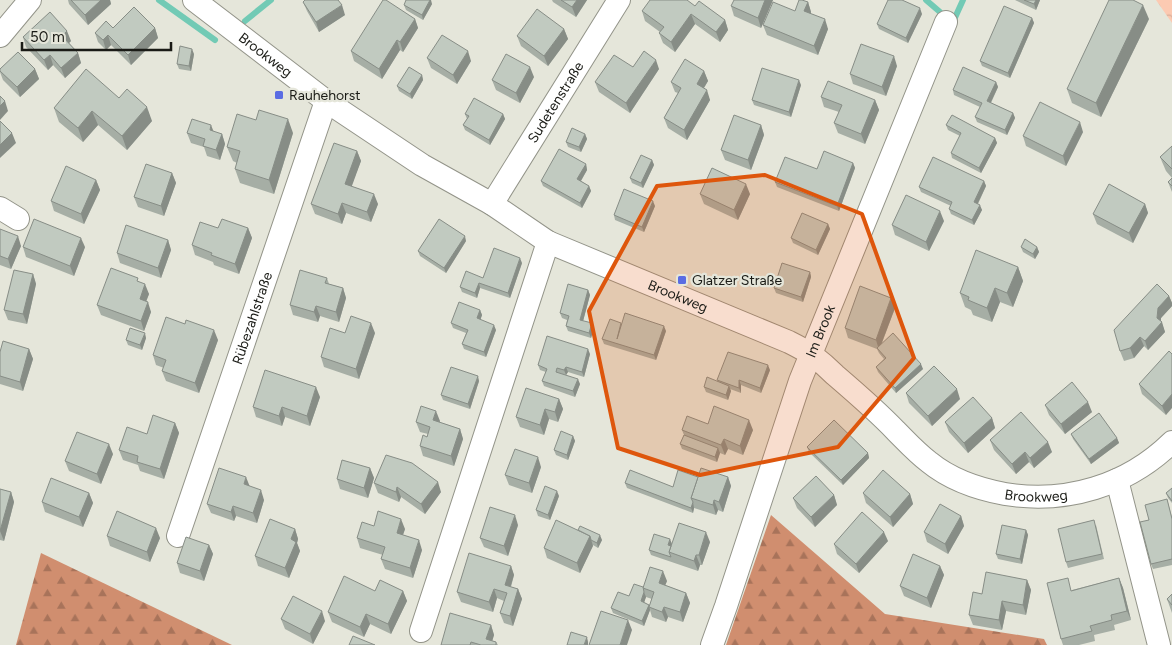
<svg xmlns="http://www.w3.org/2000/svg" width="1172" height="645" font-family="Figtree,sans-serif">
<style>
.forest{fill:url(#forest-firs)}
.park{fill:url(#park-crowns)}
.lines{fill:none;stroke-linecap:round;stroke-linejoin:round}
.stream{stroke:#72cab5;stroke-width:6}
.minor-casing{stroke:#939489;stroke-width:24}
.minor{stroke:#fff;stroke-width:22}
.wall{fill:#a6aea5;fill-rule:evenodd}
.shaded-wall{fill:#878d86}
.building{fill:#c1cac0;stroke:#878d86}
.marked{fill:#de560c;fill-opacity:0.2;stroke:#de560c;stroke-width:4;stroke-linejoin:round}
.poi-dot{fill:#5a6ce3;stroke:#e5e6da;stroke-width:2}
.labels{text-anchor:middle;stroke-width:4.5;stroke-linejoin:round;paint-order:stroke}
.street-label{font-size:14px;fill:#1a1b16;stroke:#e5e6da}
.poi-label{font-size:14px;fill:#1a1b16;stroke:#e5e6da;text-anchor:start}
</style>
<defs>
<pattern id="forest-firs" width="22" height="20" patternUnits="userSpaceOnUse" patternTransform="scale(1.25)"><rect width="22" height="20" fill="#d08e6f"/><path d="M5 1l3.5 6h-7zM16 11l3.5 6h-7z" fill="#a8735a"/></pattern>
<pattern id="park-crowns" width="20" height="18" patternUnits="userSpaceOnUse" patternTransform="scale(1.25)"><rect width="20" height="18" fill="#fccab2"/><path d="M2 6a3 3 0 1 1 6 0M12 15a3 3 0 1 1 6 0" fill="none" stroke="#d7ad98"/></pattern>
</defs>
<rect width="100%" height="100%" fill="#e5e6da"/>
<g class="forest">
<path d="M 771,515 L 885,614 L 1044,639 L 1047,645 L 726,645 Z"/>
<path d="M 41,553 L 232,645 L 16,645 Z"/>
</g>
<path class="park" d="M 1156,0 L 1172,0 L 1172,23 Z"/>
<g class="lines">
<g class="stream">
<path d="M 159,0 L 215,40"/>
<path d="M 926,0 L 940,12"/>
<path d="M 245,21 L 271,0"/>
<path d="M 953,22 L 963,0"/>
</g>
<defs>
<g id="minor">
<path id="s1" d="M 194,0 L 326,101 L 422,165 L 492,204 L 548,242 L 789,342 C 797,346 805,350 812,355 C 820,361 828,368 835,375 C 856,393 877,411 896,431 C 907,442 917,453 929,462 C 951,480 978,489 1005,494 C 1066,504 1127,486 1172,442"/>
<path d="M 0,36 L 30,0"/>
<path id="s2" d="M 492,204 L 619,0"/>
<path d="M 0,208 L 18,219"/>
<path d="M 1117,480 L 1159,645"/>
<path id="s3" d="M 178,536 L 326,101"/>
<path d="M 421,631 L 548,242"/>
<path id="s4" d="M 712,645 L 726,606 L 800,381 L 946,22"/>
</g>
</defs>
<use href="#minor" class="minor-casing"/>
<use href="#minor" class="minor"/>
</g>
<g class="wall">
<path d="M 68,0 L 110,0 L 111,4 L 88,25 L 69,4 Z"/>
<path d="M 552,0 L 587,0 L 576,17 L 553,2 Z"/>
<path d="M 773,0 L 761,28 L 734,16 L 731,6 Z"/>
<path d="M 1015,0 L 1040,0 L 1036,10 Z"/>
<path d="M 303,2 L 345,15 L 319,32 L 307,11 Z"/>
<path d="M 808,2 L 811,12 L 811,14 L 828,29 L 818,55 L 767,35 L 763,25 L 795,11 Z"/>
<path d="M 432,4 L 423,20 L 406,10 L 404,5 Z"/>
<path d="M 695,6 L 725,20 L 728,30 L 720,42 L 695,24 L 675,52 L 663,43 L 659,33 L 660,32 L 645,21 L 642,11 Z"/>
<path d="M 922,14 L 908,43 L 879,29 L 877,24 Z"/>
<path d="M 1032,18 L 1034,23 L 1010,78 L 982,66 L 980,61 Z"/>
<path d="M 415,19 L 418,28 L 403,52 L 400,50 L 382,79 L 354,61 L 351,51 Z"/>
<path d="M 1149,19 L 1101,117 L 1072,103 L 1067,89 Z"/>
<path d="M 113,28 L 155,28 L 158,38 L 131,65 L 111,45 L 106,50 L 98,42 L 95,33 Z"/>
<path d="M 564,29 L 568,39 L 548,66 L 521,46 L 517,36 Z"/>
<path d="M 23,37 L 71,41 L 69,43 L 78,53 L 81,63 L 65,78 L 53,65 L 48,70 L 26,47 Z"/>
<path d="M 194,54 L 191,71 L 179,69 L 177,64 Z"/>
<path d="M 427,58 L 471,61 L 457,84 L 431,68 Z"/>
<path d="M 897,66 L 886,96 L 853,84 L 850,74 Z"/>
<path d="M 633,67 L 659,69 L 630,113 L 599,92 L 595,82 Z"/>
<path d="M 0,69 L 35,69 L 39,79 L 20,97 L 3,80 L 0,72 Z"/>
<path d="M 704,71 L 708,81 L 704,88 L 710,100 L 687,140 L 668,128 L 664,118 L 678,93 L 675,92 L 671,82 Z"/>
<path d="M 422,75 L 423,80 L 412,99 L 399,91 L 397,86 Z"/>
<path d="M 534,77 L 520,103 L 496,90 L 492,80 Z"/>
<path d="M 996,82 L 998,87 L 991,103 L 1013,113 L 1015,118 L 1007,135 L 977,122 L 975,117 L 980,107 L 954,95 L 953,90 Z"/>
<path d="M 801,85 L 791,117 L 754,105 L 752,100 Z"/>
<path d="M 821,97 L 875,100 L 879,110 L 865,144 L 838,133 L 834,123 L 839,112 L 824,107 Z"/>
<path d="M 119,98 L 152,121 L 127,150 L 98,125 L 83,142 L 59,122 L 54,108 Z"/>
<path d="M 465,114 L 503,114 L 505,119 L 490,145 L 465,130 L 463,125 L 467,119 Z"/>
<path d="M 761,125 L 764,135 L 751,170 L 725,160 L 721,150 Z"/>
<path d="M 946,125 L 995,138 L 997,143 L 981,173 L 952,158 L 951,153 L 960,136 L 948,130 Z"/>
<path d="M 214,132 L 222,134 L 225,144 L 220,160 L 207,156 L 204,147 L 191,143 L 187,133 Z"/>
<path d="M 1083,132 L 1066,166 L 1026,146 L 1023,136 Z"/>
<path d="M 293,133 L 274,194 L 240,183 L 235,169 L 237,163 L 233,161 L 227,147 Z"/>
<path d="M 585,134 L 587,139 L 581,152 L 568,147 L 566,142 Z"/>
<path d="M 1172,146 L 1172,178 L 1166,171 L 1160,157 Z"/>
<path d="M 357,151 L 361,161 L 351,186 L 378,204 L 371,222 L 346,213 L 342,224 L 315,214 L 311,204 Z"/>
<path d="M 652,160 L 654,165 L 643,188 L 632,183 L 630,178 Z"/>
<path d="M 853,163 L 855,168 L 839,211 L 777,187 L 775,182 L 817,169 Z"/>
<path d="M 586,164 L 587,170 L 581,181 L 589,186 L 591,191 L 582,208 L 543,186 L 541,181 Z"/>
<path d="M 172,173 L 176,183 L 164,216 L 138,207 L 134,197 Z"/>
<path d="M 1172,178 L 1172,192 L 1168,182 Z"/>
<path d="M 96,180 L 100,190 L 84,224 L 54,211 L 51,201 Z"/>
<path d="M 984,181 L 986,186 L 978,204 L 982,210 L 974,225 L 951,214 L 949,209 L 951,206 L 921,192 L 919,187 Z"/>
<path d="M 700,194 L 750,194 L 738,220 L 704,204 Z"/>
<path d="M 1145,204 L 1148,213 L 1133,243 L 1097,224 L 1093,214 Z"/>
<path d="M 655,206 L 644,232 L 615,220 L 614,215 Z"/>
<path d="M 944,221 L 929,251 L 895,235 L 892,225 Z"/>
<path d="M 828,224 L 830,229 L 818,255 L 793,243 L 791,238 Z"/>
<path d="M 218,228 L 248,228 L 252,238 L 239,274 L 214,265 L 213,262 L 195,255 L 192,245 Z"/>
<path d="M 0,229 L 21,246 L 11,269 L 0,265 Z"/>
<path d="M 168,240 L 171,250 L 161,278 L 120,263 L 117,253 Z"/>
<path d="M 466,241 L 446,273 L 420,256 L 418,251 Z"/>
<path d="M 23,247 L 85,247 L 74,276 L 26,257 Z"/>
<path d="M 1021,247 L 1037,247 L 1039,252 L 1035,259 L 1023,252 Z"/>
<path d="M 522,263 L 510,298 L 480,288 L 477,298 L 462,292 L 460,287 Z"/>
<path d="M 1018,267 L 1023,281 L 1013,307 L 1000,302 L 992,322 L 973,315 L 971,310 L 965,307 L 960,293 Z"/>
<path d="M 810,272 L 811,277 L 803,302 L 776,293 L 774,288 Z"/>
<path d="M 33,274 L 36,284 L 27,324 L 8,320 L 4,310 Z"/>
<path d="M 327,278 L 329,284 L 343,288 L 346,298 L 339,322 L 320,316 L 318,322 L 293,315 L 290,305 Z"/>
<path d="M 139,282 L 149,294 L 146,302 L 151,312 L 144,331 L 101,315 L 97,305 Z"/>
<path d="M 588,290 L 590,295 L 583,321 L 594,328 L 591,338 L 568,331 L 566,326 L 567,320 L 562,318 L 560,313 Z"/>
<path d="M 1169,296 L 1172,303 L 1172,306 L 1161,318 L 1161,321 L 1165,332 L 1148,350 L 1144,346 L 1134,358 L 1124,361 L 1120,351 Z"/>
<path d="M 895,308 L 882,343 L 923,369 L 896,393 L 878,372 L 876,367 L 884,359 L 879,353 L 877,349 L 848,338 L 845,328 Z"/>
<path d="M 480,310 L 482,315 L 480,320 L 496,330 L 486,357 L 464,349 L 462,344 L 466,333 L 453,328 L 451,323 Z"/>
<path d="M 185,324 L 218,340 L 199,393 L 166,381 L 162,371 L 164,368 L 156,365 L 153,355 Z"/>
<path d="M 622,325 L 666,331 L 656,360 L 604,344 L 602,339 Z"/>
<path d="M 345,333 L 375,333 L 359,379 L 324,367 L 321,357 Z"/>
<path d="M 146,338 L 142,350 L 128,345 L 126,340 Z"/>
<path d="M 29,349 L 33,359 L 23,391 L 0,384 L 0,352 Z"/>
<path d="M 590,354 L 584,377 L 568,372 L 566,375 L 580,384 L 575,397 L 544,386 L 542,381 L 546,372 L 540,370 L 538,365 Z"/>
<path d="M 1172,354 L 1166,415 L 1142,394 L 1139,384 Z"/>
<path d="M 770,370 L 761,393 L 741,385 L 741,393 L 730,389 L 731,391 L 728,400 L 706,392 L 704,387 L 718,381 L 717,380 Z"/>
<path d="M 479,381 L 470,409 L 443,400 L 441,395 Z"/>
<path d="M 906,393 L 960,399 L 932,426 L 909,403 Z"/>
<path d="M 320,397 L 310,426 L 285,417 L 282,426 L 256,417 L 253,407 Z"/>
<path d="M 559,399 L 563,409 L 558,422 L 549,419 L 544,435 L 520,427 L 516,417 Z"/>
<path d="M 1045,405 L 1092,412 L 1065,434 L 1049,415 Z"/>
<path d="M 992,418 L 995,428 L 968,453 L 949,432 L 945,422 Z"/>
<path d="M 440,421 L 439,422 L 460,429 L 463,439 L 454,466 L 423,456 L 420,446 L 427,437 L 428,434 L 420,432 L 416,422 Z"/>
<path d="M 175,423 L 179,433 L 164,479 L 140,471 L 138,465 L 123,460 L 119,450 L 147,434 Z"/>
<path d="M 708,424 L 753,430 L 743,455 L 728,449 L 725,455 L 720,453 L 717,462 L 682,449 L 680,444 L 684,435 L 682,430 Z"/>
<path d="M 1071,434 L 1117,438 L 1119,443 L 1091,464 L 1073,439 Z"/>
<path d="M 573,436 L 575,441 L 568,460 L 556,455 L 554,450 Z"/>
<path d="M 990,440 L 1052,452 L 1034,468 L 1029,462 L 1016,474 L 994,450 Z"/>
<path d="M 807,447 L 868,453 L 869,458 L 843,485 L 809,452 Z"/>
<path d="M 113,454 L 101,484 L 69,471 L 65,461 Z"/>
<path d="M 541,467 L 532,493 L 509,485 L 505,475 Z"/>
<path d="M 370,468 L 374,478 L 368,498 L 340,489 L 337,479 Z"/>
<path d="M 698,477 L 728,477 L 731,486 L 723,512 L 718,510 L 716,515 L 694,508 L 693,513 L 627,488 L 625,483 L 673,487 Z"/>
<path d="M 374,483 L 441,492 L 425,514 L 401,497 L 399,502 L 378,493 Z"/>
<path d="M 249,486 L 264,500 L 257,523 L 236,516 L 234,521 L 211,513 L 207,504 Z"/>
<path d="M 1172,488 L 1172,503 L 1168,498 L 1166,493 Z"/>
<path d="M 0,489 L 11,492 L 14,502 L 4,541 L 0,540 Z"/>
<path d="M 89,493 L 93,503 L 83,527 L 45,512 L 42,502 Z"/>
<path d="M 863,493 L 910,494 L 913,504 L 893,527 L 866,503 Z"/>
<path d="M 834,495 L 837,505 L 815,527 L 797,508 L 793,498 Z"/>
<path d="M 559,496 L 550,520 L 538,516 L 536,510 Z"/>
<path d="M 1167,499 L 1172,517 L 1172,565 L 1153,569 L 1151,564 Z"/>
<path d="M 961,516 L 964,526 L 948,554 L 927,542 L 924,532 Z"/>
<path d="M 518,525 L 508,556 L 484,547 L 480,538 Z"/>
<path d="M 1096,525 L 1104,559 L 1068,568 L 1066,562 Z"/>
<path d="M 374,526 L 405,529 L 403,535 L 422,550 L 413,578 L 385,569 L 381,559 L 383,555 L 360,548 L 357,538 Z"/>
<path d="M 295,529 L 298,539 L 297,543 L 300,551 L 289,578 L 258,566 L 255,556 Z"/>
<path d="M 578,530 L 602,540 L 598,548 L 593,545 L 580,573 L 547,558 L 544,548 Z"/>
<path d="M 1026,530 L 1028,535 L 1022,564 L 998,559 L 996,554 Z"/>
<path d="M 107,536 L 160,538 L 150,562 L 110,546 Z"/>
<path d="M 888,541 L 859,573 L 837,554 L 834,544 Z"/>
<path d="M 710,542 L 702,565 L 700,565 L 698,571 L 651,555 L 649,550 L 672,544 Z"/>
<path d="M 209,545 L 213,554 L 204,581 L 180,573 L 177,563 Z"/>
<path d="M 511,566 L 514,575 L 511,587 L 518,589 L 522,599 L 513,626 L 504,623 L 500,613 L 504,601 L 497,598 L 493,612 L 461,602 L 457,592 Z"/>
<path d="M 940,566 L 944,575 L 931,608 L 904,596 L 900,586 Z"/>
<path d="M 1119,578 L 1123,588 L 1131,620 L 1114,625 L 1115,630 L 1094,635 L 1095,641 L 1079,645 L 1063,645 L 1061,639 L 1072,590 Z"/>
<path d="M 1027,580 L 1031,590 L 1026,615 L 1006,611 L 1002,630 L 973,625 L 969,615 L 982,594 Z"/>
<path d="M 667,581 L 665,585 L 686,593 L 690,603 L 683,622 L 668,617 L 666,622 L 652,617 L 650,610 L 644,626 L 613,613 L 611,608 L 643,588 ZM 646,597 L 652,599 L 649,606 L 649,605 L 644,602 Z"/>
<path d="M 375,591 L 403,591 L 407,601 L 391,634 L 370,624 L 364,637 L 332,622 L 328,612 Z"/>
<path d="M 1172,594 L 1172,613 L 1167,599 Z"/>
<path d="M 281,619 L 325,621 L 313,644 L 285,629 Z"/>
<path d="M 491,625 L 494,635 L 492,641 L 496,642 L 498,645 L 441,645 Z"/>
</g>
<g class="shaded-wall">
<path d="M 101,0 L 110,0 L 111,4 L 88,25 L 85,15 Z"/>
<path d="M 430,0 L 431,0 L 432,4 L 423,20 L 422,15 Z"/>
<path d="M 577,0 L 587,0 L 576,17 L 572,7 Z"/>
<path d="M 765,0 L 773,0 L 761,28 L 758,18 Z"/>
<path d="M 1036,0 L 1040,0 L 1036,10 L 1034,4 Z"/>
<path d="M 808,2 L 811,12 L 808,21 L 804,11 Z"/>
<path d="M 342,5 L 345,15 L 319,32 L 316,22 Z"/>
<path d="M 1143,5 L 1149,19 L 1101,117 L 1096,103 Z"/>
<path d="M 920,8 L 922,14 L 908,43 L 906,38 Z"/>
<path d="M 691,14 L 695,24 L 675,52 L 671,42 Z"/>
<path d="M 1032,18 L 1034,23 L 1010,78 L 1008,73 Z"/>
<path d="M 415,19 L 418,28 L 403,52 L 400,42 Z"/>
<path d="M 825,19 L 828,29 L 818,55 L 814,46 Z"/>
<path d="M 725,20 L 728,30 L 720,42 L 716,32 Z"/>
<path d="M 155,28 L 158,38 L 131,65 L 128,55 Z"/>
<path d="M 564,29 L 568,39 L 548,66 L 544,56 Z"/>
<path d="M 67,31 L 71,41 L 66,46 L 62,36 Z"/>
<path d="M 108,35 L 111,45 L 106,50 L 103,40 Z"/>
<path d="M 397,40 L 400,50 L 382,79 L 379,69 Z"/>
<path d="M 192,49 L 194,54 L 191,71 L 189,66 Z"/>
<path d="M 468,51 L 471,61 L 457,84 L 453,75 Z"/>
<path d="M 78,53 L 81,63 L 65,78 L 61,68 Z"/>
<path d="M 50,55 L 53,65 L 48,70 L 44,60 Z"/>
<path d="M 894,56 L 897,66 L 886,96 L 882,87 Z"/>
<path d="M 656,60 L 659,69 L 630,113 L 626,103 Z"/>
<path d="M 530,67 L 534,77 L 520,103 L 516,93 Z"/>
<path d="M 35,69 L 39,79 L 20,97 L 17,87 Z"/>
<path d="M 704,71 L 708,81 L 700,94 L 697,84 Z"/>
<path d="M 422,75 L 423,80 L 412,99 L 410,94 Z"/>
<path d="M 799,80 L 801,85 L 791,117 L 789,112 Z"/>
<path d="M 996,82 L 998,87 L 989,106 L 987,101 Z"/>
<path d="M 707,90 L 710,100 L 687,140 L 684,130 Z"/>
<path d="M 875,100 L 879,110 L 865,144 L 861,134 Z"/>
<path d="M 5,101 L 8,111 L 0,120 L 0,106 Z"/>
<path d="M 147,107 L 152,121 L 127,150 L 122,136 Z"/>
<path d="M 92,111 L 98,125 L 83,142 L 78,128 Z"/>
<path d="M 1013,113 L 1015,118 L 1007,135 L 1005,130 Z"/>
<path d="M 503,114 L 505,119 L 490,145 L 489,140 Z"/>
<path d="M 288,119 L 293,133 L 274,194 L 269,180 Z"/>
<path d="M 1080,122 L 1083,132 L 1066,166 L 1063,156 Z"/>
<path d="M 211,125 L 215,135 L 210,130 Z"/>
<path d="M 761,125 L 764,135 L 751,170 L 748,160 Z"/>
<path d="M 12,133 L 16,143 L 0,158 L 0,145 Z"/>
<path d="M 222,134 L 225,144 L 220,160 L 216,150 Z"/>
<path d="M 585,134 L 587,139 L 581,152 L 579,147 Z"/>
<path d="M 995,138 L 997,143 L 981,173 L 979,168 Z"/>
<path d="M 357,151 L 361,161 L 349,194 L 345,184 Z"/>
<path d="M 652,160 L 654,165 L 643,188 L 641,183 Z"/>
<path d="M 853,163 L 855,168 L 839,211 L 837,206 Z"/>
<path d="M 586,164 L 587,170 L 579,184 L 577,179 Z"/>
<path d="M 172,173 L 176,183 L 164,216 L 161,206 Z"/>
<path d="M 96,180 L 100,190 L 84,224 L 81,214 Z"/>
<path d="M 984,181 L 986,186 L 976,207 L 974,202 Z"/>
<path d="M 746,184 L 750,194 L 738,220 L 734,210 Z"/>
<path d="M 589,186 L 591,191 L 582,208 L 580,203 Z"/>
<path d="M 374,194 L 378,204 L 371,222 L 367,212 Z"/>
<path d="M 653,201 L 655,206 L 644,232 L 642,227 Z"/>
<path d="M 342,203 L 346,213 L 342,224 L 338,214 Z"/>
<path d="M 1145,204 L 1148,213 L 1133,243 L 1129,233 Z"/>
<path d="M 980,205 L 982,210 L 974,225 L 972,220 Z"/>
<path d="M 940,211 L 944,221 L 929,251 L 926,242 Z"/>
<path d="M 828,224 L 830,229 L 818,255 L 816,250 Z"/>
<path d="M 248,228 L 252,238 L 239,274 L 235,264 Z"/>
<path d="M 18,236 L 21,246 L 11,269 L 8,259 Z"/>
<path d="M 465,236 L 466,241 L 446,273 L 444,268 Z"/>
<path d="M 81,238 L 85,247 L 74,276 L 70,266 Z"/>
<path d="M 168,240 L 171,250 L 161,278 L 158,268 Z"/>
<path d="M 1037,247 L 1039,252 L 1035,259 L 1033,254 Z"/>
<path d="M 520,258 L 522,263 L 510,298 L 508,293 Z"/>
<path d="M 1018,267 L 1023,281 L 1013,307 L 1007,293 Z"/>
<path d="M 810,272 L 811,277 L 803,302 L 801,297 Z"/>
<path d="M 33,274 L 36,284 L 27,324 L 23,314 Z"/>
<path d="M 479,283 L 480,288 L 477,298 L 475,293 Z"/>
<path d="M 145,284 L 149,294 L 143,309 L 140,299 Z"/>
<path d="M 343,288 L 346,298 L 339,322 L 336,312 Z"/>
<path d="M 995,288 L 1000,302 L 992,322 L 987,308 Z"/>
<path d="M 588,290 L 590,295 L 582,325 L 580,320 Z"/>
<path d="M 1169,296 L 1172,303 L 1172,306 L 1161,318 L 1161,323 L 1162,322 L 1165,332 L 1148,350 L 1145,341 L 1157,318 L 1158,308 Z"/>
<path d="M 891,298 L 895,308 L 879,350 L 876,340 Z"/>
<path d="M 148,302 L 151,312 L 144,331 L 141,321 Z"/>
<path d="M 316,306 L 320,316 L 318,322 L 314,312 Z"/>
<path d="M 480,310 L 482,315 L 479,324 L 477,318 Z"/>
<path d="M 371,323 L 375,333 L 359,379 L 356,369 Z"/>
<path d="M 592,323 L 594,328 L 591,338 L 589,333 Z"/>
<path d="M 494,325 L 496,330 L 486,357 L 484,352 Z"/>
<path d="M 664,326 L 666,331 L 656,360 L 654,355 Z"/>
<path d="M 214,330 L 218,340 L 199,393 L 195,383 Z"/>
<path d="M 145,333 L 146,338 L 142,350 L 140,345 Z"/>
<path d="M 1140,337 L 1144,346 L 1134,358 L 1130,348 Z"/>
<path d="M 29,349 L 33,359 L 23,391 L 20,382 Z"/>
<path d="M 588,349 L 590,354 L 584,377 L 582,372 Z"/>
<path d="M 921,364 L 923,369 L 896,393 L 895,388 Z"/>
<path d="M 768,365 L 770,370 L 761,393 L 760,388 Z"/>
<path d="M 566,367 L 568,372 L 566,375 L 564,370 Z"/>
<path d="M 478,376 L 479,381 L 470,409 L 468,404 Z"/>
<path d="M 578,379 L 580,384 L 575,397 L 573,391 Z"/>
<path d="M 739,380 L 741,385 L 741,393 L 739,388 Z"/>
<path d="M 729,386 L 731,391 L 728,400 L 726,395 Z"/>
<path d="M 316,387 L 320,397 L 310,426 L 307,416 Z"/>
<path d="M 957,389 L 960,399 L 932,426 L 928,416 Z"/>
<path d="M 1172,394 L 1172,408 L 1166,415 L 1162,406 Z"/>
<path d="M 559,399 L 563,409 L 558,422 L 555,412 Z"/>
<path d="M 1088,402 L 1092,412 L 1065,434 L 1061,424 Z"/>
<path d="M 282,407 L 285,417 L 282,426 L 279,416 Z"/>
<path d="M 545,409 L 549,419 L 544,435 L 540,425 Z"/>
<path d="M 436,411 L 440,421 L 437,430 L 433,420 Z"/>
<path d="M 992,418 L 995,428 L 968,453 L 964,443 Z"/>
<path d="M 749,420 L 753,430 L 743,455 L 740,446 Z"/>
<path d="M 175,423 L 179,433 L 164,479 L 160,469 Z"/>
<path d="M 460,429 L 463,439 L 454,466 L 451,456 Z"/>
<path d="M 573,436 L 575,441 L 568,460 L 567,455 Z"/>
<path d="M 1117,438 L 1119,443 L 1091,464 L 1089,459 Z"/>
<path d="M 724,439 L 728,449 L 725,455 L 721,445 Z"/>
<path d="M 1048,442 L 1052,452 L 1034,468 L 1030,458 Z"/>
<path d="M 109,444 L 113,454 L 101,484 L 97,474 Z"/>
<path d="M 718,448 L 720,453 L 717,462 L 715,457 Z"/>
<path d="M 1025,452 L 1029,462 L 1016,474 L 1012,464 Z"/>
<path d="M 868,453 L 869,458 L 843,485 L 841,480 Z"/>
<path d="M 538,457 L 541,467 L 532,493 L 529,483 Z"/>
<path d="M 370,468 L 374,478 L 368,498 L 364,488 Z"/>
<path d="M 246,477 L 250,487 L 244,484 Z"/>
<path d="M 728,477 L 731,486 L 723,512 L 719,502 Z"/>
<path d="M 438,482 L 441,492 L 425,514 L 421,504 Z"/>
<path d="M 397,487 L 401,497 L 399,502 L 396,492 Z"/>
<path d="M 261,490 L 264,500 L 257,523 L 253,513 Z"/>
<path d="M 557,491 L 559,496 L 550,520 L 548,515 Z"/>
<path d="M 11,492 L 14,502 L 4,541 L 0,531 Z"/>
<path d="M 89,493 L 93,503 L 83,527 L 79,517 Z"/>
<path d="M 910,494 L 913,504 L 893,527 L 890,517 Z"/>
<path d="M 834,495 L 837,505 L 815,527 L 811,517 Z"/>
<path d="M 714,500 L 718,510 L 716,515 L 713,505 Z"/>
<path d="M 693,502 L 694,508 L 693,513 L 691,508 Z"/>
<path d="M 233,506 L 236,516 L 234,521 L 231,512 Z"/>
<path d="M 515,515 L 518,525 L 508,556 L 504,546 Z"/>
<path d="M 961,516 L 964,526 L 948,554 L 945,544 Z"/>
<path d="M 401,519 L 405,529 L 400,543 L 397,533 Z"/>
<path d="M 156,528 L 160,538 L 150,562 L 147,552 Z"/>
<path d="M 295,529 L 298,539 L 297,543 L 300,551 L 289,578 L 285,568 L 291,539 Z"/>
<path d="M 1026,530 L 1028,535 L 1022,564 L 1020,559 Z"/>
<path d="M 706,532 L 710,542 L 702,565 L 699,555 Z"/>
<path d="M 884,532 L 888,541 L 859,573 L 856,564 Z"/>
<path d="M 600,535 L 602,540 L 598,548 L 597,543 Z"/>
<path d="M 590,536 L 593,546 L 580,573 L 577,563 Z"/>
<path d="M 670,539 L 672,544 L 670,550 L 668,545 Z"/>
<path d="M 419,540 L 422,550 L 413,578 L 410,568 Z"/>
<path d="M 209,545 L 213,554 L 204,581 L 200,571 Z"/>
<path d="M 696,555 L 700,565 L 698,571 L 694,561 Z"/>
<path d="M 511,566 L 514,575 L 508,595 L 505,585 Z"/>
<path d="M 940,566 L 944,575 L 931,608 L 927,598 Z"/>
<path d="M 663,571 L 667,581 L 662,593 L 659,583 Z"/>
<path d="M 1119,578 L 1123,588 L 1131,620 L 1127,611 Z"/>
<path d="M 1027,580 L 1031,590 L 1026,615 L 1023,605 Z"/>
<path d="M 494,589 L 497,598 L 493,612 L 489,602 Z"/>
<path d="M 518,589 L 522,599 L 513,626 L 510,616 Z"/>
<path d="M 403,591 L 407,601 L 391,634 L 388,624 Z"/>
<path d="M 644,592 L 646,597 L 643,606 L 641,601 Z"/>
<path d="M 686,593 L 690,603 L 683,622 L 680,612 Z"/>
<path d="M 1002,601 L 1006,611 L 1002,630 L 999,620 Z"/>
<path d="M 649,605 L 650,610 L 644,626 L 642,621 Z"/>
<path d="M 664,607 L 668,617 L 666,622 L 662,612 Z"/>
<path d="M 322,611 L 325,621 L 313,644 L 310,634 Z"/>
<path d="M 366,614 L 370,624 L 364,637 L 360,627 Z"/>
<path d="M 628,620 L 632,630 L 627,645 L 620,645 Z"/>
<path d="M 491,625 L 494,635 L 491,645 L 486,639 Z"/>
<path d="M 587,637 L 588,642 L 588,645 L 584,645 Z"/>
</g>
<g class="building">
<path d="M 71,0 L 101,0 L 85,15 Z"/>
<path d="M 305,0 L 338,0 L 342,5 L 316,22 L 303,2 Z"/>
<path d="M 383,0 L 386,0 L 415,19 L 400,42 L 397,40 L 379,69 L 351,51 Z"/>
<path d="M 406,0 L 430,0 L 422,15 L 404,5 Z"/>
<path d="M 561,0 L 577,0 L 572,7 Z"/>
<path d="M 650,0 L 687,0 L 695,6 L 699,1 L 725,20 L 716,32 L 691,14 L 671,42 L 659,33 L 664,27 L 642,11 Z"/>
<path d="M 734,0 L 765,0 L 758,18 L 731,6 Z"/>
<path d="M 799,0 L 802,0 L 808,2 L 804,11 L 825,19 L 814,46 L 763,25 L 773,2 L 795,11 Z"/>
<path d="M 888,0 L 902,0 L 920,8 L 906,38 L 877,24 Z"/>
<path d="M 1024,0 L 1036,0 L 1034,4 Z"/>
<path d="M 1109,0 L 1133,0 L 1143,5 L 1096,103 L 1067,89 Z"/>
<path d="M 1004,6 L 1032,18 L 1008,73 L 980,61 Z"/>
<path d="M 134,7 L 155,28 L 128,55 L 108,35 L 103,40 L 95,33 L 106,21 L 113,28 Z"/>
<path d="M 537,9 L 564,29 L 544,56 L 517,36 Z"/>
<path d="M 50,12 L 67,31 L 62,36 L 78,53 L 61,68 L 50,55 L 44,60 L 23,37 Z"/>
<path d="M 442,35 L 468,51 L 453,75 L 427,58 Z"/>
<path d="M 861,44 L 894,56 L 882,87 L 850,74 Z"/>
<path d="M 180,46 L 192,49 L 189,66 L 177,64 Z"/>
<path d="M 644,51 L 656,60 L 626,103 L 595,82 L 614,55 L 633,67 Z"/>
<path d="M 18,52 L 35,69 L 17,87 L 0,71 L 0,69 Z"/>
<path d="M 506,54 L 530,67 L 516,93 L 492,80 Z"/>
<path d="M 685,59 L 704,71 L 697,84 L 707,90 L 684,130 L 664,118 L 681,88 L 671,82 Z"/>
<path d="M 409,67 L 422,75 L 410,94 L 397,86 Z"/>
<path d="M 963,67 L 996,82 L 987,101 L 1013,113 L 1005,130 L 975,117 L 982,103 L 953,90 Z"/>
<path d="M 762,68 L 799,80 L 789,112 L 752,100 Z"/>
<path d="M 86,69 L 119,98 L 127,89 L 147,107 L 122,136 L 92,111 L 78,128 L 54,108 Z"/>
<path d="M 828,81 L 875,100 L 861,134 L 834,123 L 842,105 L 821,97 Z"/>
<path d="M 0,96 L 5,101 L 0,106 Z"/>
<path d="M 474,98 L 503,114 L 489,140 L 463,125 L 469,116 L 465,114 Z"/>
<path d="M 1040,102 L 1080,122 L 1063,156 L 1023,136 Z"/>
<path d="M 259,110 L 288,119 L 269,180 L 235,169 L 240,151 L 227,147 L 237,114 L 256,120 Z"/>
<path d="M 734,115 L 761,125 L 748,160 L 721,150 Z"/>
<path d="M 952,115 L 995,138 L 979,168 L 951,153 L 961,133 L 946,125 Z"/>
<path d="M 192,119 L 211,125 L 210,130 L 222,134 L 216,150 L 203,146 L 205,139 L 187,133 Z"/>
<path d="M 0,121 L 12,133 L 0,145 Z"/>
<path d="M 572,128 L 585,134 L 579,147 L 566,142 Z"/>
<path d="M 334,143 L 357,151 L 345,184 L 374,194 L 367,212 L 342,203 L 338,214 L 311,204 Z"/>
<path d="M 1172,146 L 1172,169 L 1160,157 Z"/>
<path d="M 559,149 L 586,164 L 577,179 L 589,186 L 580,203 L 541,181 Z"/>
<path d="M 824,151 L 853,163 L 837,206 L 775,182 L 785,157 L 817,169 Z"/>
<path d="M 641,155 L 652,160 L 641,183 L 630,178 Z"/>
<path d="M 933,157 L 984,181 L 974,202 L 980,205 L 972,220 L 949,209 L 952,202 L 919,187 Z"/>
<path d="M 146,164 L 172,173 L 161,206 L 134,197 Z"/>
<path d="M 66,166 L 96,180 L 81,214 L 51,201 Z"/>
<path d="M 712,168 L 746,184 L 734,210 L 700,194 Z"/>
<path d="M 1172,178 L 1172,186 L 1168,182 Z"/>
<path d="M 1109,184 L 1145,204 L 1129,233 L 1093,214 Z"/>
<path d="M 624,189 L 653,201 L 642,227 L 614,215 Z"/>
<path d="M 906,195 L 940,211 L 926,242 L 892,225 Z"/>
<path d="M 802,213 L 828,224 L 816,250 L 791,238 Z"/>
<path d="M 34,219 L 81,238 L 70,266 L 23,247 Z"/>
<path d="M 222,219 L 248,228 L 235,264 L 211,255 L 212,253 L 192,245 L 200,222 L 218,228 Z"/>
<path d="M 439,219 L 465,236 L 444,268 L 418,251 Z"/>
<path d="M 126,225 L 168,240 L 158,268 L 117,253 Z"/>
<path d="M 0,229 L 18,236 L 8,259 L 0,256 Z"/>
<path d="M 1025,239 L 1037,247 L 1033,254 L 1021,247 Z"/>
<path d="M 494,248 L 520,258 L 508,293 L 479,283 L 475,293 L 460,287 L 466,271 L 483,278 Z"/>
<path d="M 976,250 L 1018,267 L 1007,293 L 995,288 L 987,308 L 968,300 L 969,297 L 960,293 Z"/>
<path d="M 782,263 L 810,272 L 801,297 L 774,288 Z"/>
<path d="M 111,268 L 138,278 L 137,281 L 145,284 L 140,299 L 148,302 L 141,321 L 97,305 Z"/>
<path d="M 14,270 L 33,274 L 23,314 L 4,310 Z"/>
<path d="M 300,270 L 327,278 L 325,283 L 343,288 L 336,312 L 316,306 L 314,312 L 290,305 Z"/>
<path d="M 568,284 L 588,290 L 580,320 L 592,323 L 589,333 L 566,326 L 569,316 L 560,313 Z"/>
<path d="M 1157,284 L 1169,296 L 1158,308 L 1157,318 L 1162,322 L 1145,341 L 1140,337 L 1130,348 L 1120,351 L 1114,330 Z"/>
<path d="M 860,286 L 891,298 L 876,340 L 845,328 Z"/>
<path d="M 459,302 L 480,310 L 477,318 L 494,325 L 484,352 L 462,344 L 468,330 L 451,323 Z"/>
<path d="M 625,313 L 664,326 L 654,355 L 602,339 L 610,319 L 621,323 L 617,339 Z"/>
<path d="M 351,316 L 371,323 L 356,369 L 321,357 L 330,328 L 345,333 Z"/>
<path d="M 166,317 L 185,324 L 186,320 L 214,330 L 195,383 L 162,371 L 166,360 L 153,355 Z"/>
<path d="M 130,328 L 145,333 L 140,345 L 126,340 Z"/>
<path d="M 893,333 L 921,364 L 895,388 L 876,367 L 886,358 L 877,348 Z"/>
<path d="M 547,336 L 588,349 L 582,372 L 566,367 L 564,370 L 557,368 L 556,372 L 578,379 L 573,391 L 542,381 L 547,369 L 538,365 Z"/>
<path d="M 3,341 L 29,349 L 20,382 L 0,376 L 0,352 Z"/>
<path d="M 1169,351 L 1172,354 L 1172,394 L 1162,406 L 1139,384 Z"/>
<path d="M 728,352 L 768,365 L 760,388 L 739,380 L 739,388 L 717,380 Z"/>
<path d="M 934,366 L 957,389 L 928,416 L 906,393 Z"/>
<path d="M 451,367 L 478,376 L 468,404 L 441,395 Z"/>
<path d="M 265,370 L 316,387 L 307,416 L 282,407 L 279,416 L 253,407 Z"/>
<path d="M 707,377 L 729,386 L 726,395 L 704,387 Z"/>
<path d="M 1072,382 L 1088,402 L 1061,424 L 1045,405 Z"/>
<path d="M 526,388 L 559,399 L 555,412 L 545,409 L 540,425 L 516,417 Z"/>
<path d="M 973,397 L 992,418 L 964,443 L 945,422 Z"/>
<path d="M 421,406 L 436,411 L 433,420 L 460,429 L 451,456 L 420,446 L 423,435 L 427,437 L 430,427 L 416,422 Z"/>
<path d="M 714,406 L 749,420 L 740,446 L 724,439 L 721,445 L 682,430 L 687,416 L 708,424 Z"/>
<path d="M 1021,412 L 1048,442 L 1030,458 L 1025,452 L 1012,464 L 990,440 Z"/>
<path d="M 1099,413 L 1117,438 L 1089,459 L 1071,434 Z"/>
<path d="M 153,415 L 175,423 L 160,469 L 137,462 L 138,456 L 119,450 L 127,427 L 147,434 Z"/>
<path d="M 834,420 L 868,453 L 841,480 L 807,447 Z"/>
<path d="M 561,431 L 573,436 L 567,455 L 554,450 Z"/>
<path d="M 77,432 L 109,444 L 97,474 L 65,461 Z"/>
<path d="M 684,435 L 718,448 L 715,457 L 680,444 Z"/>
<path d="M 515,449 L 538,457 L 529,483 L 505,475 Z"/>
<path d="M 386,455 L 412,463 L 438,482 L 421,504 L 397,487 L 396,492 L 374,483 Z"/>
<path d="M 342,460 L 370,468 L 364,488 L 337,479 Z"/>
<path d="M 219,468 L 246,477 L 244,484 L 261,490 L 253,513 L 233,506 L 231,512 L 207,504 Z"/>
<path d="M 701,468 L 728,477 L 719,502 L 714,500 L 713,505 L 691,498 Z"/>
<path d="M 630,470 L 673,487 L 678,470 L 698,477 L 691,498 L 693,502 L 691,508 L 625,483 Z"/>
<path d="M 883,470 L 910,494 L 890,517 L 863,493 Z"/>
<path d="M 816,476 L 834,495 L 811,517 L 793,498 Z"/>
<path d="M 51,478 L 89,493 L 79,517 L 42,502 Z"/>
<path d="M 545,486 L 557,491 L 548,515 L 536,510 Z"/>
<path d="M 1172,488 L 1172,501 L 1166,493 Z"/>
<path d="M 0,489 L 11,492 L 0,531 Z"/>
<path d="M 1167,499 L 1172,519 L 1172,559 L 1151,564 L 1140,522 L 1149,520 L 1145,505 Z"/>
<path d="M 940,504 L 961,516 L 945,544 L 924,532 Z"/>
<path d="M 490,507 L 515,515 L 504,546 L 480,538 Z"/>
<path d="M 117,511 L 156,528 L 147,552 L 107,536 Z"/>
<path d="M 378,511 L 401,519 L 397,533 L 419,540 L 410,568 L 381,559 L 385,547 L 357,538 L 362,522 L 374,526 Z"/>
<path d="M 862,512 L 884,532 L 856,564 L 834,544 Z"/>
<path d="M 270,519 L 295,529 L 291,539 L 296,542 L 285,568 L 255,556 Z"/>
<path d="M 556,520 L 590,536 L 577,563 L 544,548 Z"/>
<path d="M 1094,520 L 1102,554 L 1066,562 L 1058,529 Z"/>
<path d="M 679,523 L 706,532 L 699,555 L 696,555 L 694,561 L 669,552 Z"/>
<path d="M 1002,525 L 1026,530 L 1020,559 L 996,554 Z"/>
<path d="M 580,526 L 600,535 L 597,543 L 591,540 L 590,536 L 578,530 Z"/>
<path d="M 654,534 L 670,539 L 668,545 L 671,546 L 669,552 L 671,557 L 649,550 Z"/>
<path d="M 186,537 L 209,545 L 200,571 L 177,563 Z"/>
<path d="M 469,553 L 511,566 L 505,585 L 518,589 L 510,616 L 500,613 L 507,593 L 494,589 L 489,602 L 457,592 Z"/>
<path d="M 913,554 L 940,566 L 927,598 L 900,586 Z"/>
<path d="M 650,567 L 663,571 L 659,583 L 686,593 L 680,612 L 664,607 L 662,612 L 649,607 L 654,592 L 643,588 Z"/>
<path d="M 986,572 L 1027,580 L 1023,605 L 1002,601 L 999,620 L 969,615 L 973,592 L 982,594 Z"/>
<path d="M 344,576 L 375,591 L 380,580 L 403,591 L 388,624 L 366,614 L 360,627 L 328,612 Z"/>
<path d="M 1068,578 L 1071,591 L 1119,578 L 1127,611 L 1111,615 L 1112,620 L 1090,626 L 1092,631 L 1061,639 L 1047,583 Z"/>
<path d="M 634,584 L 643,587 L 644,592 L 641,601 L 649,605 L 642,621 L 611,608 L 618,592 L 629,596 Z"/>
<path d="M 1172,594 L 1172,605 L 1167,599 Z"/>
<path d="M 293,596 L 322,611 L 310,634 L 281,619 Z"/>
<path d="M 601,611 L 628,620 L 620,645 L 589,645 Z"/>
<path d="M 450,613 L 491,625 L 486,639 L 496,642 L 496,645 L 481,645 L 471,642 L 470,645 L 441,645 Z"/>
<path d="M 571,632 L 587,637 L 584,645 L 567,645 Z"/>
<path d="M 353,636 L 375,645 L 349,645 Z"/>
</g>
<path class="marked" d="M 765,175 L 862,214 L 914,358 L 838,447 L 700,475 L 618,448 L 589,311 L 657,186 Z"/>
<g class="poi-dot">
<rect x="274" y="90" width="10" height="10" rx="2.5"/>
<rect x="677" y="275" width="10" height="10" rx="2.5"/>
</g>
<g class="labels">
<g class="street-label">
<text dy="5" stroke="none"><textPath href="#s1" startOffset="90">Brookweg</textPath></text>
<text dy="5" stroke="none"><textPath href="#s2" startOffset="120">Sudetenstraße</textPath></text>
<text dy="5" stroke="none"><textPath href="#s1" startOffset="570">Brookweg</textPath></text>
<text dy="5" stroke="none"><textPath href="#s3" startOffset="230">Rübezahlstraße</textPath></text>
<text dy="5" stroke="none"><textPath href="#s4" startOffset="332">Im Brook</textPath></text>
<text dy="5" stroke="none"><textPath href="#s1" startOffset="990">Brookweg</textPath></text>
</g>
<g class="poi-label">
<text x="289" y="100">Rauhehorst</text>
<text x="692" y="285">Glatzer Straße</text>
</g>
</g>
<path d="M22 42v8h149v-8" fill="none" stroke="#1a1b16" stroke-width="2.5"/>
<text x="30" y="42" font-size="15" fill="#1a1b16" stroke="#e5e6da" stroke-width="4" paint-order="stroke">50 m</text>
</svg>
